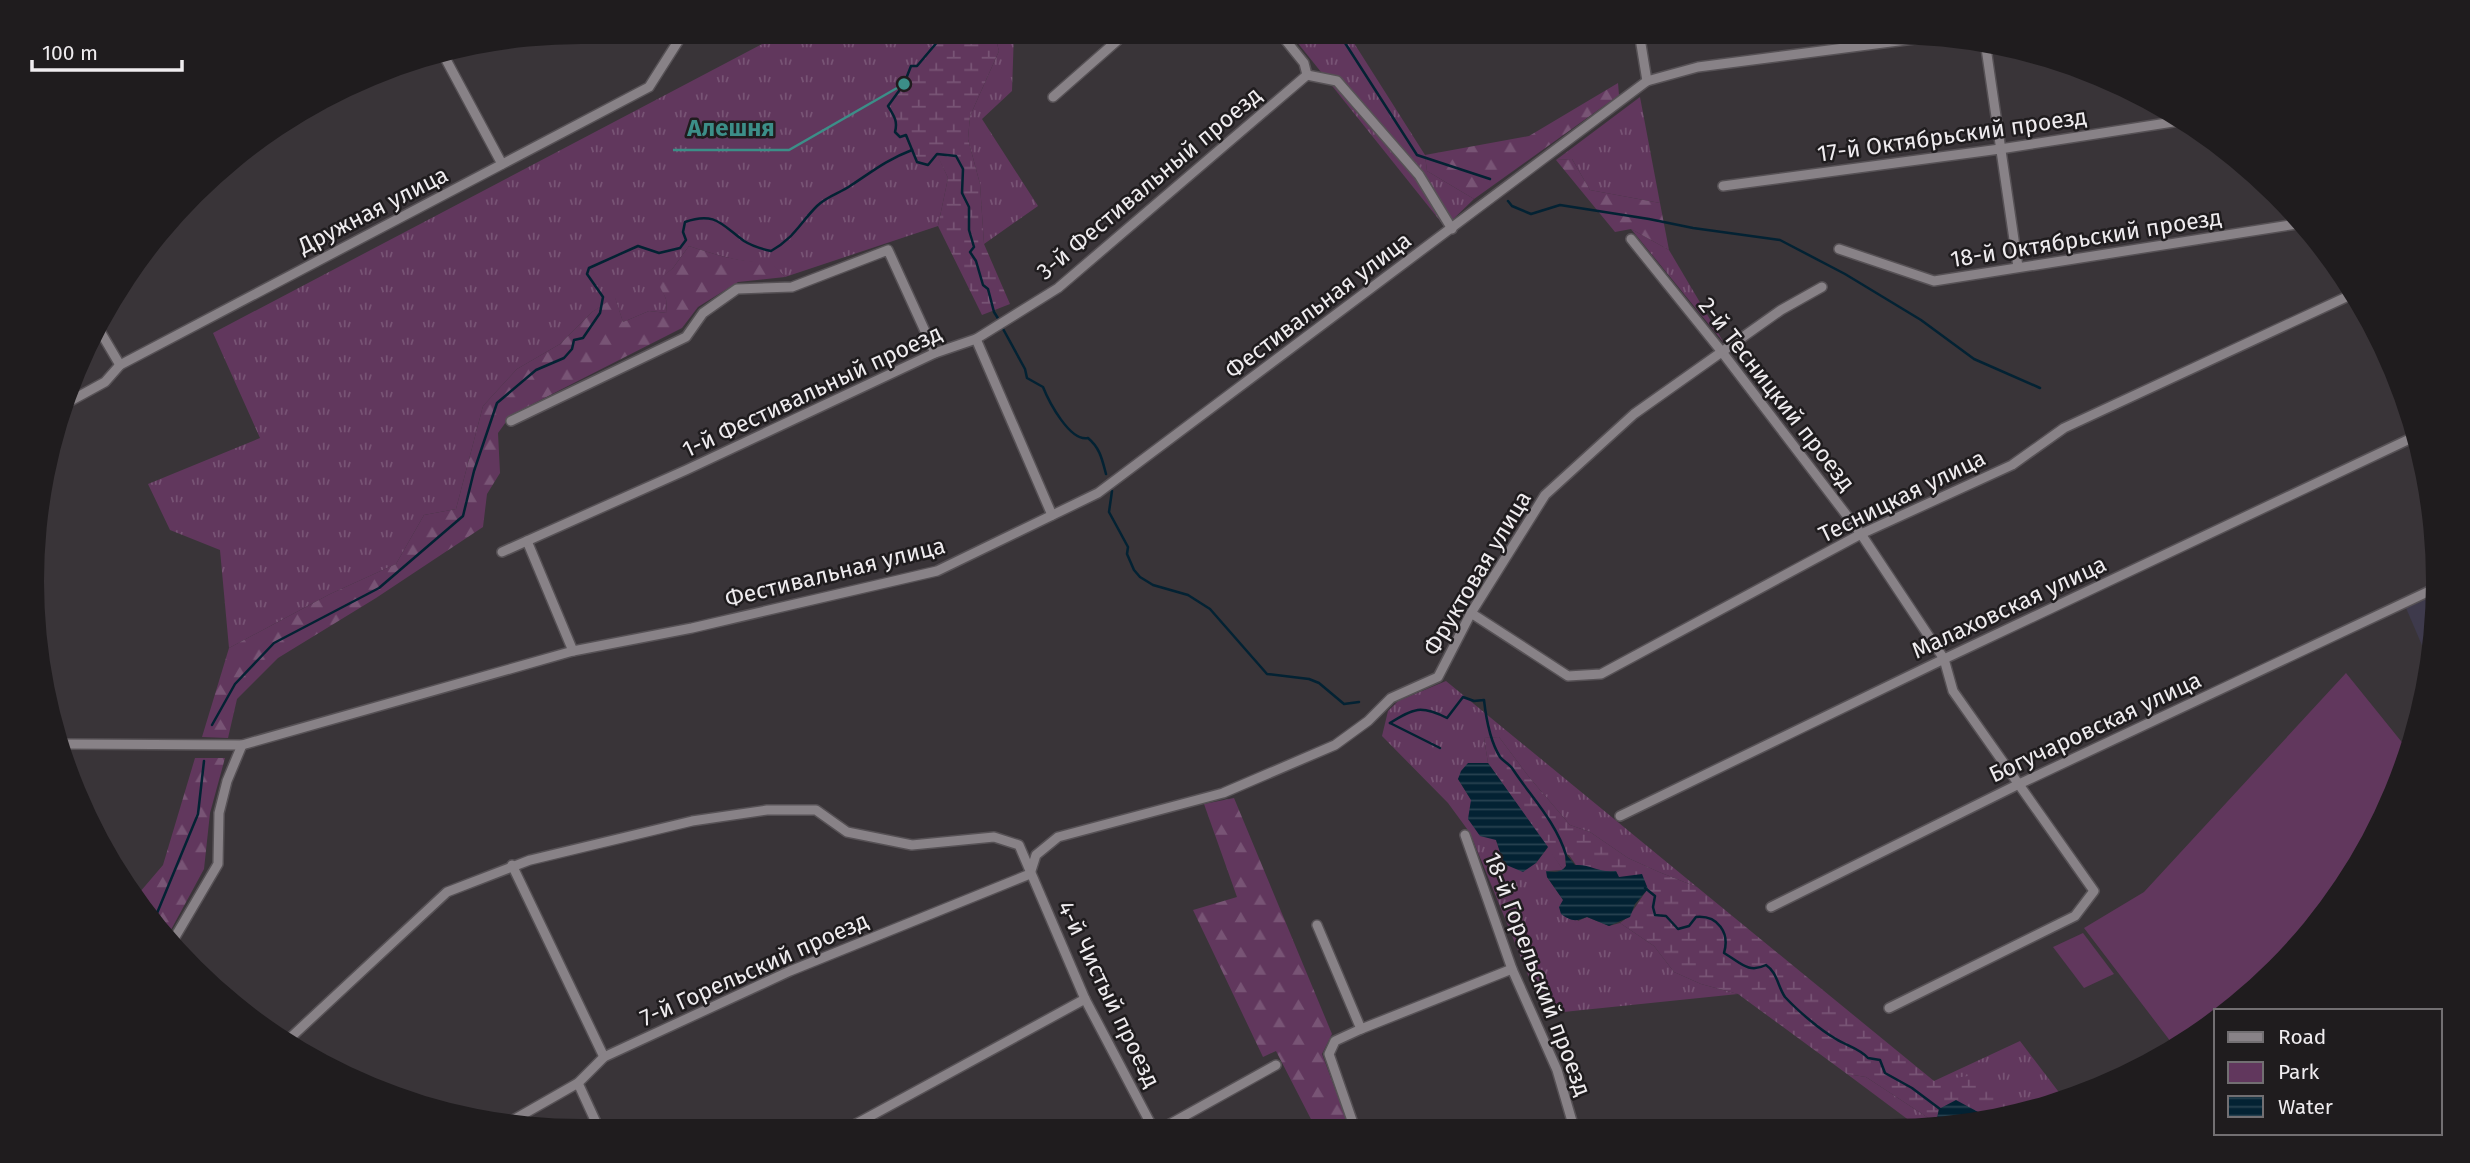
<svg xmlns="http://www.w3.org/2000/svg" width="2470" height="1163" font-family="'Fira Sans',sans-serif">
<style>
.commercial{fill:#3e3a4c}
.grass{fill:url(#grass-tufts)}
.forest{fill:url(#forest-firs)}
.wetland{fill:url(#wetland-marsh)}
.park{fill:#61375d}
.water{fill:url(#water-rules)}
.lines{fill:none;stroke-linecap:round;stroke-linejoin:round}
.stream{stroke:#032233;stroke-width:2.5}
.minor-casing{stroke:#565155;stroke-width:12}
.minor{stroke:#888287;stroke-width:9}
.labels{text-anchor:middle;stroke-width:5;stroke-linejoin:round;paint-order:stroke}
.street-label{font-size:23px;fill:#efecef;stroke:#1f1c1e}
.leader{fill:none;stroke:#3c8e88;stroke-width:2.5}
.callout-dot{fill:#3c8e88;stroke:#1f1c1e;stroke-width:2.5}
.callout-label{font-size:24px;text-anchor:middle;font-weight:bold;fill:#3c8e88;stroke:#1f1c1e;stroke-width:5;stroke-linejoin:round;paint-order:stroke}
</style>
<defs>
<pattern id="grass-tufts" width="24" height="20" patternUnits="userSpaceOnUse" patternTransform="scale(1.75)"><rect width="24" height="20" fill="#61375d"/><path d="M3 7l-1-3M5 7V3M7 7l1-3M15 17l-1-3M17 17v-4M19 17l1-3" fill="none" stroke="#785475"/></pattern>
<pattern id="forest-firs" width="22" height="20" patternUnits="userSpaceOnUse" patternTransform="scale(1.75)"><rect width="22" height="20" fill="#61375d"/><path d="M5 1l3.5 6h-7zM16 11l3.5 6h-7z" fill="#785475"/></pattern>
<pattern id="wetland-marsh" width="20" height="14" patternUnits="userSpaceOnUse" patternTransform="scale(1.75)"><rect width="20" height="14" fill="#61375d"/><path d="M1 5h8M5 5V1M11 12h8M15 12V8" fill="none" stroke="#785475"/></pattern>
<pattern id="water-rules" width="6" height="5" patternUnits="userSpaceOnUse" patternTransform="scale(1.75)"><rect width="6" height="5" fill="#032233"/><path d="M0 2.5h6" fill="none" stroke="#284251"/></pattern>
</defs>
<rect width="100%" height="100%" fill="#393438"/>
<path class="commercial" d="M 2437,594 L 2430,664 L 2406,608 Z"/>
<g class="grass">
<path d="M 778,32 L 971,32 C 939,39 937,39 917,66 L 911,66 L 904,84 L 888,106 C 900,124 908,142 917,161 L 937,154 L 948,178 L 938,226 L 785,277 L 771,263 C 742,263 716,255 689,246 L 673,268 L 658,281 L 666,299 L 667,313 L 649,311 L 623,322 L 615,298 L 592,312 L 560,344 L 517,369 L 483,406 L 456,509 L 424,515 L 396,564 L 330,594 L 229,648 L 220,550 L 170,530 L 148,484 L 260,438 L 213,333 L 766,42 Z"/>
<path d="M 994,32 L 1014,32 L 1012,91 L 982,119 L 1038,206 L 984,244 L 980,184 L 968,139 L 970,116 L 999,51 Z"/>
<path d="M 1289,32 L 1347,32 L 1425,155 L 1427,171 L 1474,199 L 1445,227 Z"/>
<path d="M 1640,97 L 1660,203 L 1590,190 L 1572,159 L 1556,160 Z"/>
<path d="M 1631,229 L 1669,250 L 1724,343 Z"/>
<path d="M 1446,681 L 1697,887 L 1659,872 L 1628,858 L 1590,832 L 1570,825 L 1529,777 L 1499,737 L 1484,738 L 1488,763 L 1468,764 L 1458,779 L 1496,840 L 1504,864 L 1536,863 L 1548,847 L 1563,870 L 1547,871 L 1547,877 L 1578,921 L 1587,917 L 1609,926 L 1620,923 L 1654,946 L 1674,972 L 1701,984 L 1738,994 L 1544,1014 L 1470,833 L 1448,803 L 1382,736 L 1388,711 L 1398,701 Z"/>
<path d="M 2020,1041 L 2064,1099 L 2020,1111 L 1994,1095 L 1934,1081 Z"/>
<path d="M 1847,1074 L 1866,1077 L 1936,1123 L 1939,1127 L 1918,1127 Z"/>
</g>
<g class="forest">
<path d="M 1618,83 L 1619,95 L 1474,199 L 1427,171 L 1425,155 L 1529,136 Z"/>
<path d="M 1572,159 L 1590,190 L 1660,203 L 1669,250 L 1631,229 L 1615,232 L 1556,160 Z"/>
<path d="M 689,246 C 716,255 742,263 771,262 L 785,277 L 738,282 L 698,307 L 682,328 L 511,415 L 498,433 L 500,473 L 487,494 L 483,527 L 376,598 L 278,658 L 237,699 L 228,738 L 202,737 L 229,648 L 330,594 L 396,564 L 424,515 L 456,509 L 483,406 L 517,369 L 560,344 L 592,312 L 615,297 L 623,322 L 649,311 L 667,313 L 666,299 L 657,281 L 673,268 Z"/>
<path d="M 195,758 L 225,758 L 210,813 L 204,869 L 166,939 L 145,916 L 134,899 L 163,865 Z"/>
<path d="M 1234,798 L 1332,1034 L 1322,1054 L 1350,1129 L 1316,1129 L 1276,1051 L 1263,1057 L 1193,910 L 1237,897 L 1204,804 Z"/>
</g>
<g class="wetland">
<path d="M 971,32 L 994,32 L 999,51 L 970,116 L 968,139 L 980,184 L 984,244 L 1010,304 L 982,315 L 938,226 L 948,178 L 937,155 L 928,165 L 917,162 L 906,135 L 900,137 L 895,132 C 898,121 894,116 888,106 L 904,84 L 911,66 L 917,66 C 940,37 936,39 971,32 Z"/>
<path d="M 1499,737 L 1529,777 L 1570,825 L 1590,832 L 1628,858 L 1659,872 L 1697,887 L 1934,1081 L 1968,1076 L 2020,1111 L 1991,1119 L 1956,1101 L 1939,1109 L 1936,1123 L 1866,1077 L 1847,1074 L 1738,994 L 1701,984 L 1674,972 L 1654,946 L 1620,923 C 1633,915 1638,901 1648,889 L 1618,877 L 1616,871 C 1601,873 1590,867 1576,865 L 1569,855 L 1565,854 L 1566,866 L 1563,870 L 1488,763 L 1484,738 Z"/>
</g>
<g class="park">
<path d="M 2346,673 L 2409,751 L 2396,792 L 2325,917 L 2230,1011 L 2216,1011 L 2216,1022 L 2174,1046 L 2084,928 L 2144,892 Z"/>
<path d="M 2083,933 L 2114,974 L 2084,988 L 2053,947 Z"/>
</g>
<g class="water">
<path d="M 1468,763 L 1488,763 L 1548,847 L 1536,863 L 1523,872 L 1504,864 L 1496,840 L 1480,836 L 1468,819 L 1471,800 L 1458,779 L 1461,771 Z"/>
<path d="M 1565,853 L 1575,865 C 1592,864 1597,873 1616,871 L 1619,877 L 1642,874 L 1648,889 L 1635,904 L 1630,917 L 1609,926 L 1587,917 C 1575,922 1571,921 1561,914 L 1559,907 L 1563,900 L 1547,877 L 1546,871 C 1554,872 1561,873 1566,866 Z"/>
<path d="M 1956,1100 L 1991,1119 L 1961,1127 L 1939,1127 L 1936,1123 L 1939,1109 Z"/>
</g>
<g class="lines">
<g class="stream">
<path d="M 971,32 L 948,35 L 939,40 L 917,66 L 911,66 L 904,84 L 888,106 C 894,116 898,121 895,132 L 900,137 L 906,135 L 917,162 L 928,165 L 937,154 L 956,156 L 963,169 L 962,193 L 969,207 L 969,230 L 974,247 L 970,252 L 976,261 L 983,285 L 988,289 L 994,312 L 999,320"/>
<path d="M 1338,32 L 1417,155 L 1490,179"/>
<path d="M 1508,201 L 1512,206 L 1531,214 L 1560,205 L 1649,219 L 1693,228 L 1780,240 L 1845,274 L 1921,320 L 1974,359 L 2040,388"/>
<path d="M 1002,327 L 1025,369 L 1027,378 L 1043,387 C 1049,402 1070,442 1088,438 C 1100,448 1102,459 1106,474"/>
<path d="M 1112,491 L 1109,512 L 1128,547 L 1127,554 L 1134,570 L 1140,577 L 1153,585 L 1188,595 L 1210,609 L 1267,674 L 1309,679 L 1319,683 L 1344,704 L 1359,702"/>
<path d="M 1390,723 C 1414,708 1421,705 1447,718 L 1463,697 L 1474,701 L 1484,700 C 1486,718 1490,741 1500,757 C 1503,761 1509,764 1512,768 C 1531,797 1556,822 1566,855"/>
<path d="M 1390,723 L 1440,748"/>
<path d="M 212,725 L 235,684 L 274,643 L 379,588 L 463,516 L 474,471 L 497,403 L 536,370 L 564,358 L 572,349 L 574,340 L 583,338 L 600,313 L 603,297 L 587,274 L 589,268 L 638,246 L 659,253 L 680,248 L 686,240 L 683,232 L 685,222 C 715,211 722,225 744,241 C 752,246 762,249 771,251 C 795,237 799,224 817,206 C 827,196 840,193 850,186 C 873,171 886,160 912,150"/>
<path d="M 1645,888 L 1655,896 L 1653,907 L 1655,915 L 1666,916 L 1678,929 L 1689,926 L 1696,917 C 1718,915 1730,933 1724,953 C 1740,962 1748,974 1766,965 C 1777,972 1778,987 1785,997 C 1797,1010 1820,1030 1836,1039 C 1847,1046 1859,1048 1868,1058 L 1880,1060 L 1885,1073 L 1912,1088 L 1940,1109"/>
<path d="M 149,921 L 155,918 L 198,814 L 204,761"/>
</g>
<defs>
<g id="minor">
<path d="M 1279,32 L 1304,63 L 1307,75"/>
<path d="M 1639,32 L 1647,81"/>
<path d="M 1985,41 L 2018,267"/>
<path d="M 443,54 L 502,164"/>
<path d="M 1307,75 L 1337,81 L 1419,175 L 1452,229"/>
<path d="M 1053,97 L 1127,32"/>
<path d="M 1723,186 L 2000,149 L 2186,120"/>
<path d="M 1631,239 L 1722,352 L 1861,534 L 1944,659 L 1953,691 L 2094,891 L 2075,916 L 1889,1008"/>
<path d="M 1839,249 L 1934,281 L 2303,223"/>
<path d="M 97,326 L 120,365"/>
<path d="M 976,339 L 1052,515"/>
<path d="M 63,405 L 105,382 L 120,365 L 649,87 L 684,32"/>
<path d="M 511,421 L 686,337 L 703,313 L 737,289 L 792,287 L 888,250 L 935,353"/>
<path d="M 527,541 L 573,651"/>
<path d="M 502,552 L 686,470 L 935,353 L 976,339 L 1058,288 L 1307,75"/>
<path d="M 1471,613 L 1568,676 L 1601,674 L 1861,534 L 2012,465 L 2064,428 L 2355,293"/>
<path d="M 64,744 L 242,745 L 573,651 L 692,628 L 937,571 L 1098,493 L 1647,81 L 1698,67 L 1937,36"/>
<path d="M 1620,816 L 1944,659 L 2416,436"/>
<path d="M 1465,835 L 1512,969 L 1557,1070 L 1574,1128"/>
<path d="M 512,865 L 604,1057"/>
<path d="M 1030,874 L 1036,855 L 1058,837 L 1223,793 L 1335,745 L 1368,721 L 1391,698 L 1438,677 L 1471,613 L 1545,495 L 1634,414 L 1781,310 L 1822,287"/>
<path d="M 1771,907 L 2017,785 L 2438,587"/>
<path d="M 1317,925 L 1361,1029 L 1335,1041 L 1329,1054 L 1355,1129"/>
<path d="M 171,944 L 218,864 L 219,813 L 227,781 L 242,745"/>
<path d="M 1361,1029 L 1512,969"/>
<path d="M 289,1039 L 447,892 L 530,860 L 692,821 L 767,810 L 816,810 L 847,832 L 912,845 L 994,837 L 1019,845 L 1085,999 L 1154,1130"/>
<path d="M 578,1083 L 600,1131"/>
<path d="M 506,1124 L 578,1083 L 604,1057 L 790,971 L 1030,874"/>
<path d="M 1161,1129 L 1276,1065"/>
<path d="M 843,1131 L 1085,999"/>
</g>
</defs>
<use href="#minor" class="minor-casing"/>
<use href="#minor" class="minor"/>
</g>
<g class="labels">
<g class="street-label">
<text transform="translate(1952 135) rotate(-8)" y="8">17-й Октябрьский проезд</text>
<text transform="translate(1149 183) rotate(-40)" y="8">3-й Фестивальный проезд</text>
<text transform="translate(373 210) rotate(-27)" y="8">Дружная улица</text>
<text transform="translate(2086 238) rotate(-9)" y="8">18-й Октябрьский проезд</text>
<text transform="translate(1318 305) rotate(-37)" y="8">Фестивальная улица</text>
<text transform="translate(812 391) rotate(-25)" y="8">1-й Фестивальный проезд</text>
<text transform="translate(1777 394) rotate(52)" y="8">2-й Тесницкий проезд</text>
<text transform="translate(1902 496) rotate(-26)" y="8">Тесницкая улица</text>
<text transform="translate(835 572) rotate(-14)" y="8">Фестивальная улица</text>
<text transform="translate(1477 573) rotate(-59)" y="8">Фруктовая улица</text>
<text transform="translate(2009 607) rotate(-25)" y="8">Малаховская улица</text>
<text transform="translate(2095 727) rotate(-25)" y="8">Богучаровская улица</text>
<text transform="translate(754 969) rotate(-24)" y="8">7-й Горельский проезд</text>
<text transform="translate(1538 974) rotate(69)" y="8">18-й Горельский проезд</text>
<text transform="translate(1109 994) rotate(64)" y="8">4-й Чистый проезд</text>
</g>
</g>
<path d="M0 0H2470V1163H0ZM581 44H1889A537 537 0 0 1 2426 581V582A537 537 0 0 1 1889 1119H581A537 537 0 0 1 44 582V581A537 537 0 0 1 581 44Z" fill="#1f1c1e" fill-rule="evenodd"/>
<path class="leader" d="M904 84L789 150H673"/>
<circle class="callout-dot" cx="904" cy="84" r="7"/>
<g class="callout-label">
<text x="731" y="136">Алешня</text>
</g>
<rect x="2214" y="1009" width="228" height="126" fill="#1f1c1e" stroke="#726f72" stroke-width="2"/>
<rect x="2228" y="1032" width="35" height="10" fill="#888287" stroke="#726f72" stroke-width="2"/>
<text x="2278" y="1044" font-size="21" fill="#efecef">Road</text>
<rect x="2228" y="1062" width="35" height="21" fill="#61375d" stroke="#726f72" stroke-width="2"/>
<text x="2278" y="1079" font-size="21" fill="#efecef">Park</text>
<rect x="2228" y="1096" width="35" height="21" fill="url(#water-rules)" stroke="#726f72" stroke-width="2"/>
<text x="2278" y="1114" font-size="21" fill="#efecef">Water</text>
<path d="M32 60v10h150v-10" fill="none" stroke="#efecef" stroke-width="3.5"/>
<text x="42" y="60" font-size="21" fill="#efecef" stroke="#1f1c1e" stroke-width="5" paint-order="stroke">100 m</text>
</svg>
